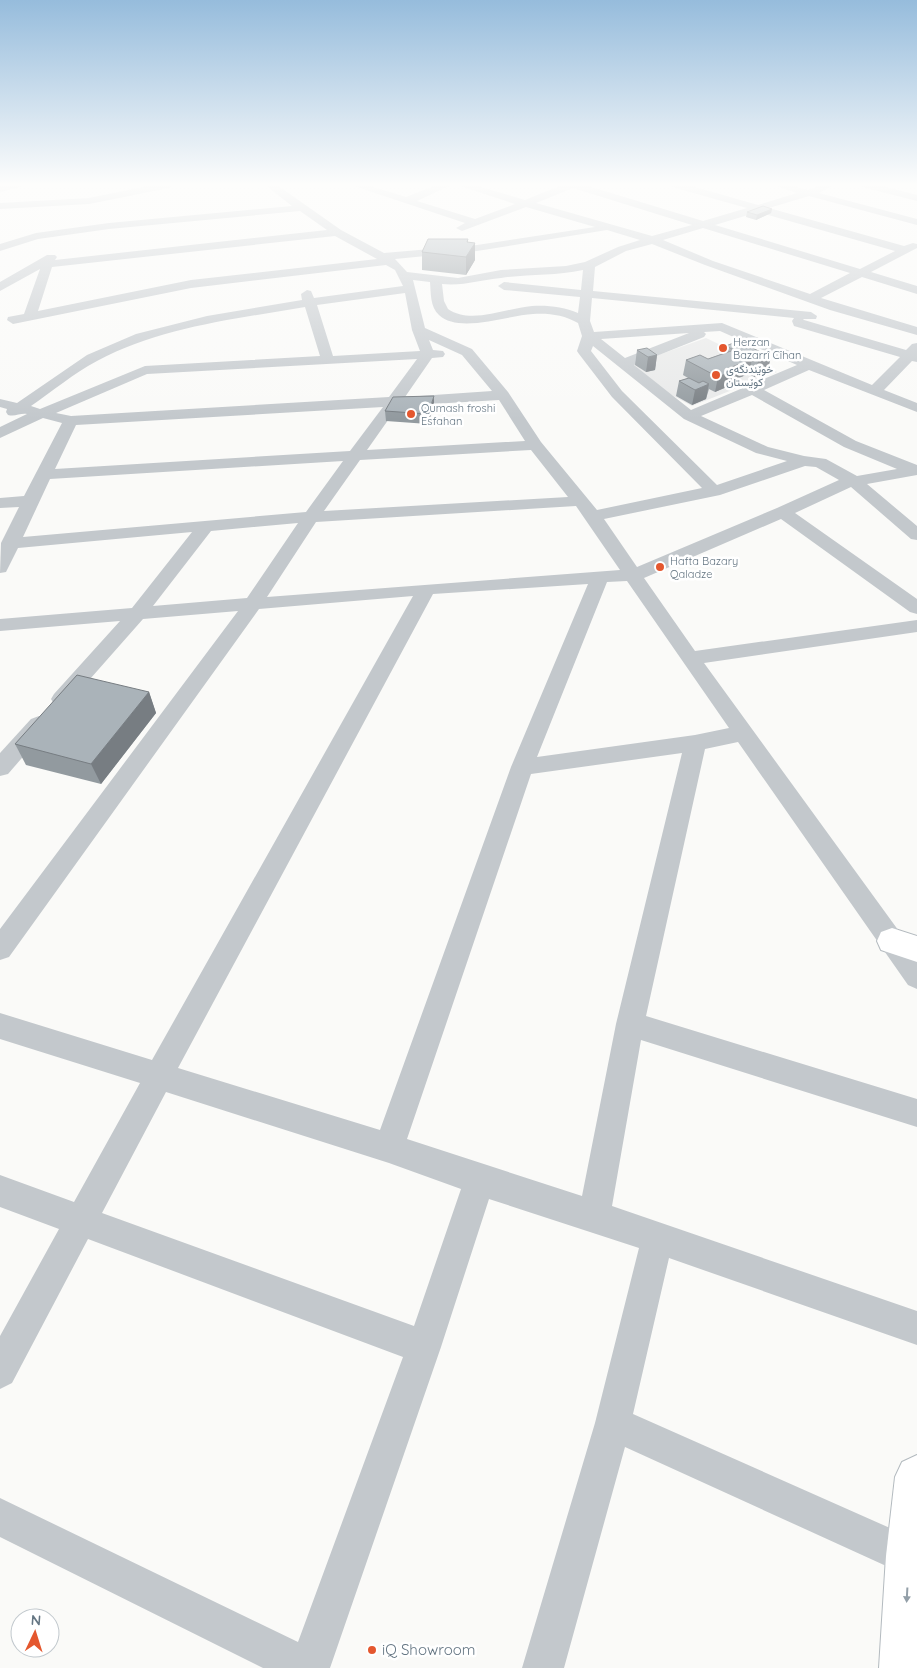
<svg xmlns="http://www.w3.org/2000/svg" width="917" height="1668" font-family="Quicksand,Vazirmatn,sans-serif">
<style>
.built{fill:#e8e9e9}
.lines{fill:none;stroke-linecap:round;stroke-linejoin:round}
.secondary-casing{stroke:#b3babf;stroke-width:2}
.street{fill:#c3c8cc;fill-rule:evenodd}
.secondary{fill:#fff;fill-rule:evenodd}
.wall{fill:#929a9f}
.shaded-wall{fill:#777d82}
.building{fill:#aab3b9;stroke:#777d82}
.oneway{fill:#939fa8}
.poi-dot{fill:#e4572e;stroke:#fff;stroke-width:2}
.labels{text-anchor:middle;stroke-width:5;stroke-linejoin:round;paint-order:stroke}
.far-poi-label{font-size:11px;fill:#657683;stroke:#fff;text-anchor:start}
.near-poi-label{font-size:15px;fill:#657683;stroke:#fff;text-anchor:start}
</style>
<rect width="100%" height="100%" fill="#fafaf8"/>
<path class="built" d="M 706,338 L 777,372 L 692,406 L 666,392 L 633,364 Z"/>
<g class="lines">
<defs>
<g id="secondary">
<path d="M 892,928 L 917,936 L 917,962 L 881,950 L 877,941 L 881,932 Z"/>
<path d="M 917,1455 L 917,1668 L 879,1668 L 886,1556 L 895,1477 L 902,1462 Z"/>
</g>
</defs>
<use href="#secondary" class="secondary-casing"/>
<g class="street">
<path d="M 22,185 L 21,187 L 0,192 L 0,186 Z"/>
<path d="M 153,185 L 174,185 L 169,188 L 89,204 L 0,209 L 0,203 L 89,198 Z"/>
<path d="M 265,185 L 277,185 L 341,230 L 384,253 L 477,245 L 595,227 L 526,207 L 462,231 L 456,228 L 465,223 L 351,185 L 367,185 L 406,197 L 437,185 L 451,185 L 417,201 L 475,219 L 515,204 L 457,185 L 474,185 L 525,200 L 562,185 L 585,185 L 703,221 L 747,208 L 672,187 L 671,185 L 688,185 L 758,205 L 797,193 L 773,185 L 790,185 L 808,190 L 820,185 L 834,185 L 819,193 L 917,219 L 917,225 L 809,196 L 769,208 L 904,246 L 913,243 L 917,244 L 917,248 L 871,272 L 917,286 L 917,294 L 862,277 L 821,298 L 917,327 L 917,335 L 830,310 L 705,265 L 652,244 L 626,251 L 595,267 L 593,291 L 811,312 L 817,316 L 816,319 L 803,319 L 804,320 L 906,350 L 912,344 L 917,343 L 917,362 L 912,361 L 884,390 L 917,403 L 917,412 L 809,370 L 764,390 L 856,441 L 917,465 L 917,475 L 867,484 L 917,526 L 917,540 L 911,539 L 851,487 L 795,513 L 917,599 L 917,614 L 910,612 L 781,519 L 644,578 L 695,651 L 917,620 L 917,632 L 704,663 L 917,956 L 917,989 L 908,985 L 738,742 L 705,749 L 646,1016 L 917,1099 L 917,1127 L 641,1040 L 612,1206 L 917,1311 L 917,1345 L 669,1258 L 633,1414 L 917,1540 L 917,1572 L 909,1575 L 895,1570 L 625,1447 L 564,1668 L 522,1668 L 595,1423 L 639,1248 L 489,1199 L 441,1347 L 330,1668 L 263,1668 L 0,1537 L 0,1498 L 298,1642 L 403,1357 L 88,1239 L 12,1383 L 0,1389 L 0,1336 L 59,1229 L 0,1207 L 0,1175 L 74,1202 L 140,1083 L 0,1039 L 0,1013 L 152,1060 L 413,596 L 259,609 L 9,957 L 0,960 L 0,929 L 238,611 L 143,619 L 68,704 L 61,706 L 54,704 L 51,699 L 54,694 L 120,621 L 0,631 L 0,619 L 132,608 L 192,532 L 18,548 L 6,572 L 0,573 L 1,543 L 19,507 L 0,508 L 0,498 L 24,496 L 62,423 L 43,418 L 0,438 L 0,427 L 27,414 C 20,413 15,417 8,415 L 6,412 L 7,409 L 0,407 L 0,399 L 17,403 L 87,355 L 136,334 L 207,316 L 302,300 L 301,294 L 307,290 L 311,291 L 314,298 L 403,286 L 395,270 L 386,265 L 191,288 L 13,324 L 7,320 L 8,317 L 24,314 L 40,269 L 0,291 L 0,282 L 47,255 L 55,255 L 57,257 L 55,260 L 327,230 L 300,211 L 109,229 L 38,239 L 0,251 L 0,244 L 36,233 L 109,223 L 292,206 ZM 573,188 L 692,225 L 652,236 L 536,203 ZM 758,212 L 895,251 L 860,269 L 715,225 ZM 703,228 L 850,273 L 810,294 L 713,261 L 663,240 ZM 607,230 L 640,240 L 618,247 L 585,262 L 566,266 L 501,270 L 458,278 L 407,272 L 395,259 L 477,251 ZM 335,236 L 377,259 L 191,280 L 38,311 L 52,267 ZM 583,270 L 581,290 L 504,282 L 498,286 L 504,290 L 580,297 L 578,313 C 564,307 548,305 532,306 C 506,308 471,325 448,309 L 444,301 L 442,284 C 464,286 480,280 501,278 C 528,274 555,276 583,270 ZM 413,280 L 430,282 C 431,293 430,307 439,315 C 459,334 509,315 533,314 C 549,313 564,315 578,323 L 582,336 L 577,351 L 579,354 L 612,397 L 702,488 L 597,510 L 541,442 L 508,392 L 472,349 L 425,328 ZM 405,293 L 412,330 L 420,351 L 333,356 L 317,305 ZM 592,298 L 794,318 L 792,321 L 794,326 L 900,357 L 872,385 L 722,323 L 594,332 L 590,321 ZM 305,307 L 320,356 L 145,366 L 40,409 L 31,406 C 53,391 74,373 97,361 C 161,327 235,319 305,307 ZM 720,331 L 797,365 L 691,410 L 634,365 L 704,337 L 706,334 L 704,332 ZM 689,333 L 625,358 L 601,339 ZM 429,340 L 462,355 L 492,391 L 405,397 L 432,358 L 443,357 L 445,354 L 443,351 L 433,350 ZM 593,346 L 684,419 L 756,453 L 787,461 L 717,485 L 622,391 L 591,351 ZM 417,359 L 389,397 L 71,416 L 56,413 L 147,374 ZM 752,395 L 844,447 L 897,469 L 857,476 L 826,459 L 804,456 L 768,447 L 701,416 ZM 499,400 L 525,441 L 367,450 L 398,406 ZM 383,407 L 350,451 L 55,469 L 76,425 ZM 531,450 L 568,497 L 324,511 L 360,460 ZM 343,461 L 306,512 L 23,537 L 50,479 ZM 805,466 L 816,467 L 839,480 L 777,508 L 637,567 L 604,519 L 720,495 ZM 576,506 L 620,570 L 267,597 L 316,522 ZM 298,523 L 247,598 L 153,606 L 211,531 ZM 627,581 L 729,728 L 695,735 L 537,757 L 607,582 ZM 588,584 L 511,767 L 380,1130 L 178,1068 L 433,594 ZM 682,753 L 616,1024 L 582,1196 L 407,1139 L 531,774 ZM 166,1092 L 389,1163 L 461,1189 L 414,1326 L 102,1213 Z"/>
<path d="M 861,185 L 879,185 L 917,195 L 917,201 L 862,187 Z"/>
<path d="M 39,716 L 47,719 L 50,724 L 47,729 L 8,774 L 0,776 L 0,753 L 31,719 Z"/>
</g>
<use href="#secondary" class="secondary"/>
</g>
<g class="wall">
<path d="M 772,209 L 771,213 L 756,220 L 746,217 L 747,212 Z"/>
<path d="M 468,239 L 468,242 L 475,260 L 466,275 L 422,270 L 422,252 Z"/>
<path d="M 726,346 L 771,357 L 767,372 L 754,377 L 749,374 L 730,381 L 729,386 L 715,392 L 709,389 L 706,399 L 692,405 L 676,396 L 679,381 L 688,378 L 683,375 L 686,360 L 708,359 L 724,353 Z"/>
<path d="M 637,350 L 657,355 L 655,370 L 646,372 L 635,365 Z"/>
<path d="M 434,406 L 428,424 L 386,421 L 385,411 Z"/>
<path d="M 149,692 L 156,713 L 101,784 L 26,765 L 15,744 Z"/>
</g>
<g class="shaded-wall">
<path d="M 772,209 L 771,213 L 756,220 L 757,215 Z"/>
<path d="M 468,239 L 468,254 L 475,243 L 475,260 L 466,275 L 466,257 Z"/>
<path d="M 657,355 L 655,370 L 646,372 L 648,357 Z"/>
<path d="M 771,357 L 767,372 L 754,377 L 758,362 Z"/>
<path d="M 752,359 L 749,374 L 730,381 L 729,386 L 715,392 L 718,377 L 727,369 Z"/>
<path d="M 709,384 L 706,399 L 692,405 L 695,390 Z"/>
<path d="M 434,396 L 434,406 L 428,424 L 428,414 Z"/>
<path d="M 149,692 L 156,713 L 101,784 L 91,764 Z"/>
</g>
<g class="building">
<path d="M 763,206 L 772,209 L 757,215 L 747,212 Z"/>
<path d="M 428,239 L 468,239 L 467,242 L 475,243 L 466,257 L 422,252 Z"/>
<path d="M 738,341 L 771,357 L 758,362 L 752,359 L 727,369 L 733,371 L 718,377 L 686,360 L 700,355 L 708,359 L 734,350 L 726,346 Z"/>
<path d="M 647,348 L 657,355 L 648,357 L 637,350 Z"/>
<path d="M 689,378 L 699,383 L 703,381 L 709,384 L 695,390 L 679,381 Z"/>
<path d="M 434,396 L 428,414 L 385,411 L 393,397 Z"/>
<path d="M 77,675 L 149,692 L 91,764 L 15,744 Z"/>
</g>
<defs><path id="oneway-solid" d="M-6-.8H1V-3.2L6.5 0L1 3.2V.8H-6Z" transform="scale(1.25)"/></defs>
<use class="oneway" href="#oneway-solid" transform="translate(907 1595) rotate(93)"/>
<linearGradient id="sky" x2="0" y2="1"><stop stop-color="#96bcdc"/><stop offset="0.44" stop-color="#fdfdfc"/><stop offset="1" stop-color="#fdfdfc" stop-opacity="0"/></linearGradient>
<rect width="917" height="419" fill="url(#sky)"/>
<g class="poi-dot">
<circle cx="723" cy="348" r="5"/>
<circle cx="716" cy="375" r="5"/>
<circle cx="411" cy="414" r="5"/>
<circle cx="660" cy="567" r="5"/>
<circle cx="372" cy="1650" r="5"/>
</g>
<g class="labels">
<g class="far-poi-label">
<text x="733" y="346">Herzan<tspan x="733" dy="13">Bazarrî Cîhan</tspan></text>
<text x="726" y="373">خوێندنگەی<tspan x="726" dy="13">کوێستان</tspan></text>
<text x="421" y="412">Qumash froshi<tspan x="421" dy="13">Esfahan</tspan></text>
<text x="670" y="565">Hafta Bazary<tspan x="670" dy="13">Qaladze</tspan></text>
</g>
<g class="near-poi-label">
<text x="382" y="1655">iQ Showroom</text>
</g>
</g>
<g transform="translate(35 1633) rotate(4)"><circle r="24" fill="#ffffff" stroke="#c1c8cd"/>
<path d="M0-4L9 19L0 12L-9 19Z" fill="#e4572e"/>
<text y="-8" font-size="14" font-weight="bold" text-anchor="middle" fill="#657683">N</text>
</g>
</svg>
